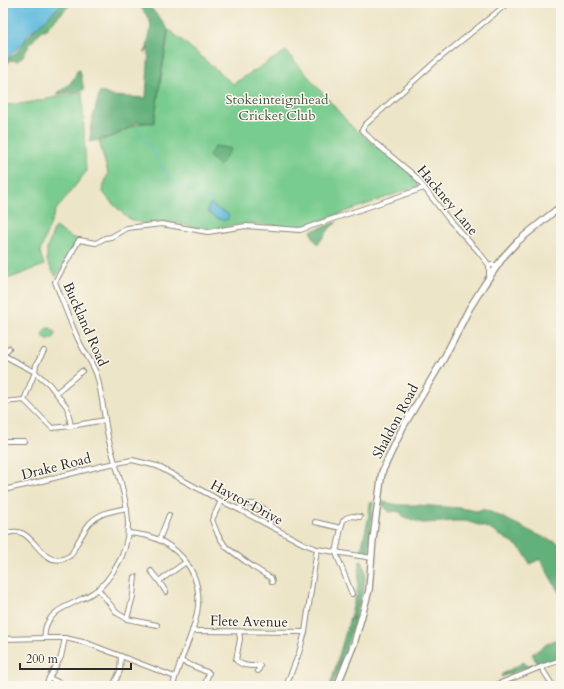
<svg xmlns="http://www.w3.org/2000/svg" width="564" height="689" font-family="Cardo,serif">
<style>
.green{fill:#79cc8f;stroke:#527c5d}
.forest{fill:#62b07a;stroke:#466e52}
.water{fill:#61bcde;stroke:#467484}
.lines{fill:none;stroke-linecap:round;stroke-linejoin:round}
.stream{stroke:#61bcde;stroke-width:1}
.minor-casing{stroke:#8c8879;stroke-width:6}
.tertiary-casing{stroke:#8c8879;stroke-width:8}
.minor{stroke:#fff;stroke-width:4}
.tertiary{stroke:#fff;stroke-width:5.5}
.labels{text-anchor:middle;stroke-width:3;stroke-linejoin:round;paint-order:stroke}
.park-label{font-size:14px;fill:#425b49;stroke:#fbf7ec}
.street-label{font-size:14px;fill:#2b2b2b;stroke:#fbf7ec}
</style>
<rect width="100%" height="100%" fill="#fbf7ec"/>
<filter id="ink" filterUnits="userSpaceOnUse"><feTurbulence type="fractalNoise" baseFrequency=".025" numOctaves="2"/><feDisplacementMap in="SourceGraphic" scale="8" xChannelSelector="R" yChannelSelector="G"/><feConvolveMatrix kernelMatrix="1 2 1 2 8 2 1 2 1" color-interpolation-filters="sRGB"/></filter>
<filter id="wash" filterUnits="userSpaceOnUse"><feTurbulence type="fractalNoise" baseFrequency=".012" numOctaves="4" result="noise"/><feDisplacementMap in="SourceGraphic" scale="16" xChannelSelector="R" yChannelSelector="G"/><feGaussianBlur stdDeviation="0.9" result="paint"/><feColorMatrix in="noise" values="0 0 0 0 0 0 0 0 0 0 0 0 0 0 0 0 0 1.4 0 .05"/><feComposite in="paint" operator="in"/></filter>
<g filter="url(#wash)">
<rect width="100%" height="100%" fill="#ede5c7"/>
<g class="green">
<path d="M 169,30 L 184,42 L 233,84 L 286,51 L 352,127 L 412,175 L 418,186 L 300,228 L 249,223 L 208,229 L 164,221 L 143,224 L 128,218 L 112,203 L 102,191 L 108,173 L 99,141 L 114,136 L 138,124 L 154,122 Z"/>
<path d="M 82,92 L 86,172 L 56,210 L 46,235 L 40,252 L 44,265 L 3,281 L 3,103 L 4,105 L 27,103 Z"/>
<path d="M 55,227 L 69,236 L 79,240 L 56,277 L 47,261 L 47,249 Z"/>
<circle cx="49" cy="334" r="6"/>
</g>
<g class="forest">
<path d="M 65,3 L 72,3 L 45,30 L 42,30 L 40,32 L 30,44 L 22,58 L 17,61 L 10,60 L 3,69 L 3,63 L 17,52 L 33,31 L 54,11 Z"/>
<path d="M 138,3 L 147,3 L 168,29 L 154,123 L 138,122 L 114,136 L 90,142 L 91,125 L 100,91 L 111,96 L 146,98 L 149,48 L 148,48 L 147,51 L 146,52 L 146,53 L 144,53 L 147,48 L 151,25 L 149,19 Z"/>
<path d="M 80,70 L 84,90 L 55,95 C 65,87 73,84 77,71 Z"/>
<path d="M 215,146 L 228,148 L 231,149 L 219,166 L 209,156 Z"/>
<path d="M 337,222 L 331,227 L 318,244 L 314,240 L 311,231 Z"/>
<path d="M 373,502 L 369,552 L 361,551 L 368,520 L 370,503 Z"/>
<path d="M 383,502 L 399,505 L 417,505 L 460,508 L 477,511 L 482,509 C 509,518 533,535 561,544 L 561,596 L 540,559 L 530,564 L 524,553 L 516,545 L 488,528 L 479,525 L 465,521 L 452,521 L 442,522 L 422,523 L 404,517 L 400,512 L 396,511 L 390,512 L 383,506 Z"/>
<path d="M 360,561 L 362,561 L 366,573 L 363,590 L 355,618 L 350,617 L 357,592 Z"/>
<path d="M 350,618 L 355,619 L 354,623 L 339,668 L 332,686 L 330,686 Z"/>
<path d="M 561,637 L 561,658 L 538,665 L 532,654 L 547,644 Z"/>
<path d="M 524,662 L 527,667 L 530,665 L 530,666 L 501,677 L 502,674 Z"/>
</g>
<g class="water">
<path d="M 3,3 L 64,3 L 55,10 L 44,21 L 29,33 L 24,42 L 3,63 Z"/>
<path d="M 211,204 L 216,208 L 228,214 L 228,219 C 222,222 215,217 209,213 L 208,212 L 209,205 Z"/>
</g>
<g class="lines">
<g class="stream">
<path d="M 138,128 L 141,137 L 152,149 L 166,174 L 170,179 L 198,195"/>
<path d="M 200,197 L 206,199 L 210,198 L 212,199 L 211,204"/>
</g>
</g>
</g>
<g filter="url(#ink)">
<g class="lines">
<defs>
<g id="minor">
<path d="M 489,265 L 489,277"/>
<path d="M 497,265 L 489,265 L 478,251 L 450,221 L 415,176 L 374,142 L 362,130 L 365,125 L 435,62 L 508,3"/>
<path d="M 3,355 L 35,372 L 49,384 L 67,407 L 71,426"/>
<path d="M 3,355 L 9,348"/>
<path d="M 56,393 L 82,371"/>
<path d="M 24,400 L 35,372 L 36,365 L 44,351"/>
<path d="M 3,402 L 24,400 L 52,428 L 71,426 L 105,420"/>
<path d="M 3,441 L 24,441"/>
<path d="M 3,490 L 30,484 L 101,466 L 132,460 L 157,466 L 221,501 L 238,509 L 304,544 L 317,549 L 372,558"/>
<path d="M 221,501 L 212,520 L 218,535 L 226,547 L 253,567 L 271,578 L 272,582"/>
<path d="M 238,509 L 247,504 L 254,504 L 265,509 L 270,516 L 270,526"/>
<path d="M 315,522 L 341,528"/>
<path d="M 128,533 C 151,535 166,540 182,557 C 219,600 183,642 173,686"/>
<path d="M 3,535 C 34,519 36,566 63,559 C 65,559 69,556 71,555 C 73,553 74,549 75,547 C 80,539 84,530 90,523 C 101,512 112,511 127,508"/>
<path d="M 159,540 L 169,515"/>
<path d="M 151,571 L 159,581 L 166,592"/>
<path d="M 159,581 L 186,562"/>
<path d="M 98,589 L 117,613 L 127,619 L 157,625"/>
<path d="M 352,594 L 336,553 L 341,528 L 343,521 L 346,518 L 352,516 L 360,517"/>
<path d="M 127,619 L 133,596 L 135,577"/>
<path d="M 192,631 L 305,632"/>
<path d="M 239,632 L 240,639 L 236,660 C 243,667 251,666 260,666 L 258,671"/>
<path d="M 44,638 C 45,634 45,629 46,626 C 53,609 67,607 81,599 C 87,597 92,593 97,590 C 105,584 111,575 116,567 C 142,528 119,481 109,441 C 104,420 103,397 97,376 C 94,365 84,352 79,341 C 70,322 63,302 55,282 L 79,240 L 96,243 L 105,238 L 111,237 L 127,228 L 162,224 L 208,232 L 246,226 L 300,230 L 424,188"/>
<path d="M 3,639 L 44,638 L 65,638 L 87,643 L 175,677"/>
<path d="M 181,661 L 209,673 L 204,686"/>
<path d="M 541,667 L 553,686"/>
<path d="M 49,678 L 67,686"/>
<path d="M 46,686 L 49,678 L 61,657 L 65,638"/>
<path d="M 113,686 L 120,671 L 121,656"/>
<path d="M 286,686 L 299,653 L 305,632 L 317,549"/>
<path d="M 493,686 L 541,667 L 561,660"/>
</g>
<path id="tertiary" d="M 337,686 L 354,644 L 369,590 L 373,539 L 382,472 L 403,427 L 444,358 L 469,309 L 484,285 L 504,256 L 517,242 L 556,210 L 561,208"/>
</defs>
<use href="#minor" class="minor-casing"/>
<use href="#tertiary" class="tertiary-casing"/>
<use href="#minor" class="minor"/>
<use href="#tertiary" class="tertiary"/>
</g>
</g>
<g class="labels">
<g class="park-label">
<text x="277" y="104">Stokeinteignhead<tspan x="277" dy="16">Cricket Club</tspan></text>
</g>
<g class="street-label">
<text transform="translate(448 200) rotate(50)" y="5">Hackney Lane</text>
<text transform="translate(86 324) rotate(66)" y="5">Buckland Road</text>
<text transform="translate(395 421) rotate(-62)" y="5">Shaldon Road</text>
<text transform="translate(56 466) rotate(-14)" y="5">Drake Road</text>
<text transform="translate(247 502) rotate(28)" y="5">Haytor Drive</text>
<text transform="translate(249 621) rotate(1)" y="5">Flete Avenue</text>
</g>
</g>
<rect width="564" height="689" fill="none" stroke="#fbf7ec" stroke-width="16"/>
<path d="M20 663v6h111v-6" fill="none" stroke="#2b2b2b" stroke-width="2"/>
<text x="26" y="663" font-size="12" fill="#2b2b2b" stroke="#fbf7ec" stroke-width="3" paint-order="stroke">200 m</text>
</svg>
